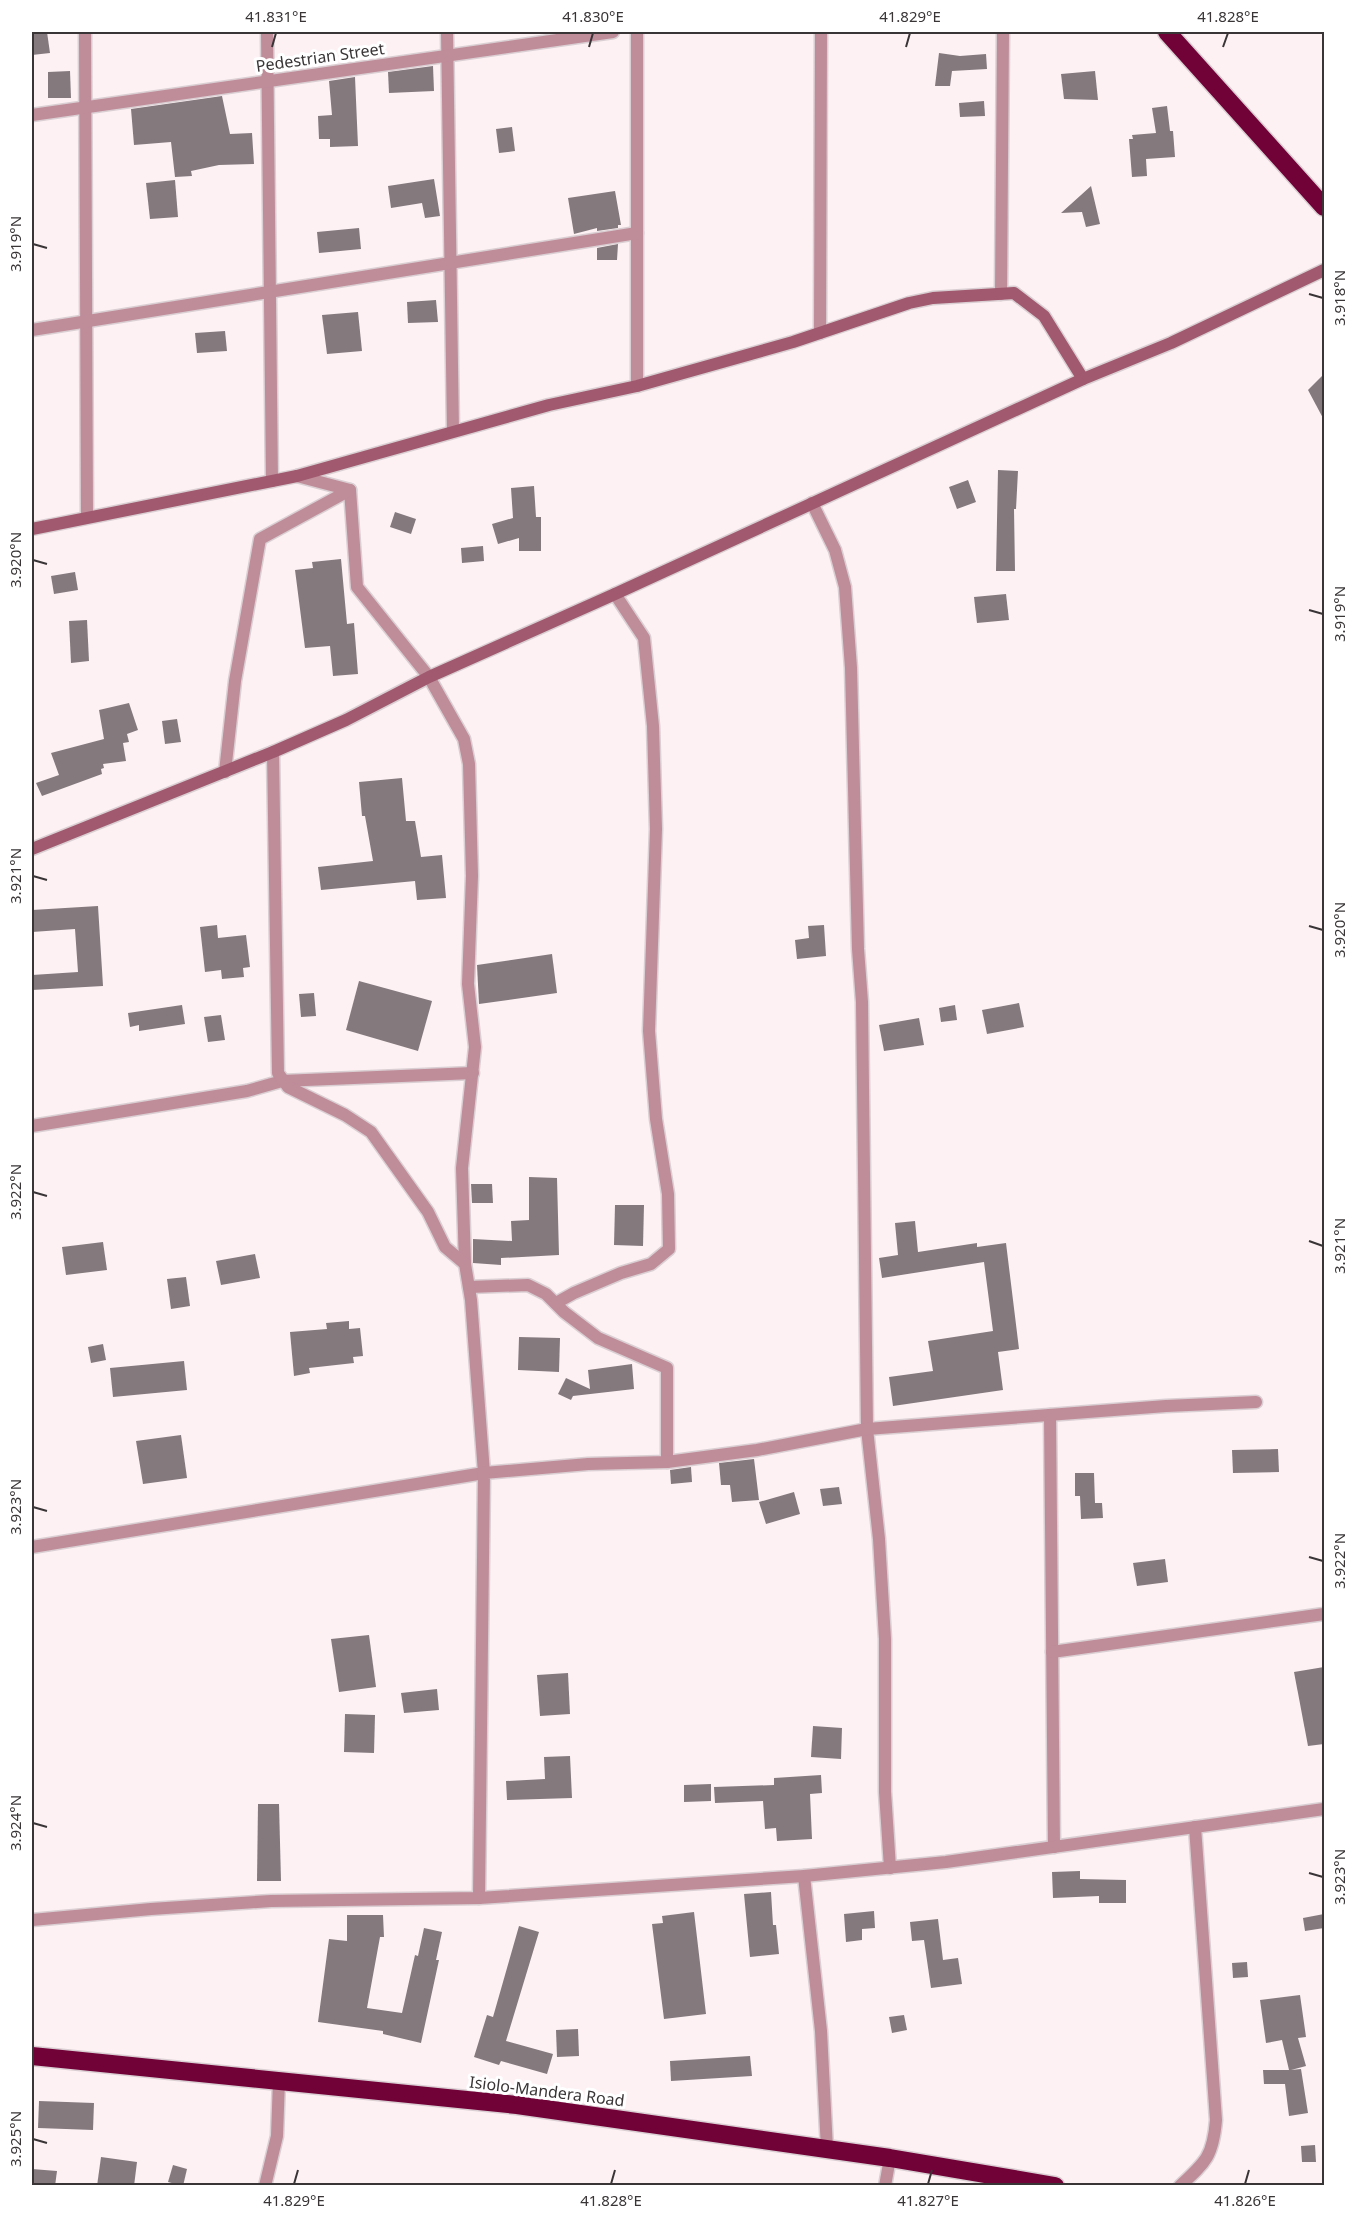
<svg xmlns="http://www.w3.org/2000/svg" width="1356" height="2217" font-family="'Noto Sans',sans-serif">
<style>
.building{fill:#847a7d}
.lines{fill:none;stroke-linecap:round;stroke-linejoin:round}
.street-casing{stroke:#dacfd2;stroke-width:15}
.secondary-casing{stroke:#dacfd2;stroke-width:15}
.highway-casing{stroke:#dacfd2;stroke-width:21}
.street{stroke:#bf8c9a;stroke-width:12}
.secondary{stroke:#a0596f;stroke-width:12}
.highway{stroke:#710238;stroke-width:18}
.ticks{fill:none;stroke:#393536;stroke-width:2}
.labels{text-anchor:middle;stroke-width:6;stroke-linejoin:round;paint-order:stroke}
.street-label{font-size:16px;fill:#393536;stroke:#fff}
.neatline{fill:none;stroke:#393536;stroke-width:2}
.ticks-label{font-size:15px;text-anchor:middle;fill:#393536}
</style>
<rect width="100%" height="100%" fill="#fdf1f4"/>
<g class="building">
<path d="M 47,32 L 50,53 L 32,55 L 32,33 Z"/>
<path d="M 939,53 L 960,56 L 986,54 L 987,69 L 952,71 L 950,86 L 935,86 Z"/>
<path d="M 433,66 L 434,91 L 389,93 L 388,72 Z"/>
<path d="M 70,71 L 71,98 L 48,98 L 48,72 Z"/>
<path d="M 1095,71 L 1098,100 L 1064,99 L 1061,74 Z"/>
<path d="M 355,77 L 358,146 L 330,147 L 330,139 L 319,139 L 318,116 L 332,115 L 329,81 Z"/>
<path d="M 222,96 L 230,134 L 252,133 L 254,164 L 219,165 L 191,171 L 192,176 L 175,177 L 171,142 L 134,145 L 131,109 Z"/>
<path d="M 984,101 L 985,116 L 960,117 L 959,103 Z"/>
<path d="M 1167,106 L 1170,131 L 1173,131 L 1175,157 L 1146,159 L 1147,176 L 1132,177 L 1129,139 L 1133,139 L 1132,135 L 1156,133 L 1152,108 Z"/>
<path d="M 512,127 L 515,151 L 499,153 L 496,129 Z"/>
<path d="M 434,179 L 440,216 L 425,218 L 422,203 L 391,208 L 388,186 Z"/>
<path d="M 175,180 L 178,217 L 150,219 L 146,183 Z"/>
<path d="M 1091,186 L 1100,224 L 1086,227 L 1082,212 L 1061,213 Z"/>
<path d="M 615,191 L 621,225 L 618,225 L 618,228 L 597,231 L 597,228 L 574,234 L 568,198 Z"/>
<path d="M 359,228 L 361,249 L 319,253 L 317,232 Z"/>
<path d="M 618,244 L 617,260 L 597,260 L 597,248 Z"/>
<path d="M 436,300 L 438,322 L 408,323 L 407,302 Z"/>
<path d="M 358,312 L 362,351 L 327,354 L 322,315 Z"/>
<path d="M 225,331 L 227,351 L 197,353 L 195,333 Z"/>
<path d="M 1324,374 L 1324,420 L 1308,390 Z"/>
<path d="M 998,470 L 1018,471 L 1016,509 L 1014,509 L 1015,571 L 996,571 Z"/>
<path d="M 968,480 L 976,502 L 957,509 L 949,487 Z"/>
<path d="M 534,486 L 536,517 L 541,517 L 541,551 L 519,551 L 519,538 L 498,544 L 492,524 L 513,518 L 511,488 Z"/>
<path d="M 395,512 L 416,519 L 411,534 L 390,527 Z"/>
<path d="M 483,546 L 484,561 L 462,563 L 461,548 Z"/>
<path d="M 341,559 L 347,624 L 354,623 L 358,674 L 333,676 L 330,646 L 305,648 L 295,570 L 313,568 L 312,562 Z"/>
<path d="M 75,572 L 78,590 L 54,594 L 51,576 Z"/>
<path d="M 1006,594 L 1009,620 L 977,623 L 974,597 Z"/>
<path d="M 87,620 L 89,661 L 71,663 L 69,621 Z"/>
<path d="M 129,703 L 138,730 L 127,734 L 129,742 L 123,743 L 126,761 L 103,764 L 104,768 L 101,769 L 102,774 L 42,796 L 36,783 L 59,775 L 51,753 L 104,739 L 99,710 Z"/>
<path d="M 177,719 L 181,742 L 165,744 L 162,721 Z"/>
<path d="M 402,778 L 406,821 L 415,821 L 421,857 L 442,855 L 446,898 L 417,900 L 415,881 L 321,890 L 318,867 L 373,861 L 365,816 L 362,816 L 359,782 Z"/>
<path d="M 98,906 L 103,986 L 32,990 L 32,975 L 78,972 L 75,929 L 32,932 L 32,910 Z"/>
<path d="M 217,925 L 218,938 L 246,935 L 250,967 L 243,968 L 244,977 L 222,979 L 221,970 L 205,972 L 200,927 Z"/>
<path d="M 824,925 L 826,956 L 797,959 L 795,940 L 809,938 L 808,926 Z"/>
<path d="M 552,954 L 557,993 L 479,1004 L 477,965 Z"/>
<path d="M 359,981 L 432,1001 L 418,1051 L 346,1030 Z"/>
<path d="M 314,993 L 316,1016 L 301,1017 L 299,994 Z"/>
<path d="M 1019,1003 L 1024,1027 L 987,1034 L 982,1010 Z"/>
<path d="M 182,1005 L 185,1024 L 139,1031 L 139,1025 L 130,1027 L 128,1013 Z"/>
<path d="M 955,1005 L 957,1020 L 941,1022 L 939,1008 Z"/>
<path d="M 221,1015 L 225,1040 L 208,1042 L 204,1017 Z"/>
<path d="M 919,1018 L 924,1045 L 884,1051 L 879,1025 Z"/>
<path d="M 529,1177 L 557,1178 L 559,1255 L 501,1258 L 501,1265 L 473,1263 L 473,1239 L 512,1241 L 511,1221 L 529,1220 Z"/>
<path d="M 471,1184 L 492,1184 L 493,1203 L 472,1203 Z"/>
<path d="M 615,1205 L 644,1205 L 643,1246 L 614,1245 Z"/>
<path d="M 915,1221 L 918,1252 L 977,1243 L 977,1247 L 1006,1243 L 1019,1349 L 998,1352 L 1003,1390 L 893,1406 L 889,1377 L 933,1371 L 928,1341 L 993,1331 L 984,1262 L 882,1278 L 879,1258 L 898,1255 L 895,1223 Z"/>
<path d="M 103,1242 L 107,1270 L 66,1275 L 62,1247 Z"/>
<path d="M 255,1254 L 260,1278 L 221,1285 L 216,1261 Z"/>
<path d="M 186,1277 L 190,1306 L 171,1309 L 167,1279 Z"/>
<path d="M 349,1321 L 349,1329 L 360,1328 L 363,1356 L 353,1357 L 354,1363 L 309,1368 L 310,1373 L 294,1376 L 290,1332 L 327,1329 L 326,1323 Z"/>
<path d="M 519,1337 L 560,1338 L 559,1372 L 518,1370 Z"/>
<path d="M 103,1344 L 106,1360 L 91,1363 L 88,1347 Z"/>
<path d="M 184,1361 L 187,1390 L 113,1397 L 110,1368 Z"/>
<path d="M 632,1364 L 634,1389 L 573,1396 L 571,1400 L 558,1394 L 566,1378 L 590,1389 L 588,1370 Z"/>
<path d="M 181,1435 L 187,1478 L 143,1484 L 136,1441 Z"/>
<path d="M 1278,1449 L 1279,1472 L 1233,1473 L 1232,1450 Z"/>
<path d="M 754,1459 L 759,1500 L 732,1502 L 730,1485 L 721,1485 L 719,1463 Z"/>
<path d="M 691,1467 L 692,1482 L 671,1484 L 670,1470 Z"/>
<path d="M 1075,1473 L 1094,1473 L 1095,1503 L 1102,1503 L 1103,1518 L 1081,1519 L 1080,1496 L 1075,1496 Z"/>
<path d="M 839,1487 L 842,1504 L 823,1506 L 820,1489 Z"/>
<path d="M 794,1492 L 800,1514 L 766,1524 L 759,1502 Z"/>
<path d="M 1165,1559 L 1168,1582 L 1137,1586 L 1133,1563 Z"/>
<path d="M 369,1635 L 376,1687 L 339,1692 L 331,1639 Z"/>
<path d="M 1324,1667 L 1324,1744 L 1308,1746 L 1294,1672 Z"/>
<path d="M 568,1673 L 570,1714 L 540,1716 L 537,1675 Z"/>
<path d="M 437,1689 L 439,1710 L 404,1713 L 401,1693 Z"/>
<path d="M 345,1714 L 375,1715 L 374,1753 L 344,1752 Z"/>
<path d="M 813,1726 L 842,1728 L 841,1759 L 811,1757 Z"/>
<path d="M 570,1756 L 572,1798 L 507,1800 L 506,1781 L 545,1779 L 544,1757 Z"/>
<path d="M 821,1775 L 822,1793 L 810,1794 L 812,1839 L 777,1841 L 776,1828 L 765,1829 L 763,1801 L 715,1803 L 714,1787 L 774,1785 L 774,1778 Z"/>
<path d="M 711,1784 L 711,1801 L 684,1802 L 684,1785 Z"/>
<path d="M 258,1804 L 279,1804 L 281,1881 L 257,1881 Z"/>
<path d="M 1080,1871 L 1080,1879 L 1126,1880 L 1126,1903 L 1099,1903 L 1099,1896 L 1053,1898 L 1052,1872 Z"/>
<path d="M 771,1892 L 773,1925 L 776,1925 L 779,1954 L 750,1957 L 744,1894 Z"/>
<path d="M 874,1911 L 875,1928 L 862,1929 L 862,1940 L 846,1942 L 844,1914 Z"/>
<path d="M 694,1912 L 706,2014 L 664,2019 L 652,1924 L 663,1923 L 662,1916 Z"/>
<path d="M 1324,1914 L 1324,1928 L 1305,1931 L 1303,1918 Z"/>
<path d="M 347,1915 L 383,1915 L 384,1937 L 380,1937 L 367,2008 L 402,2013 L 415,1955 L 418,1956 L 424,1928 L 442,1932 L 436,1960 L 439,1960 L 421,2043 L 383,2034 L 383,2031 L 318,2022 L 329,1939 L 347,1941 Z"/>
<path d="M 938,1919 L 943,1960 L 958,1958 L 962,1984 L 931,1988 L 924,1940 L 912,1941 L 910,1922 Z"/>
<path d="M 519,1926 L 539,1932 L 506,2041 L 553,2054 L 547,2074 L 501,2061 L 499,2065 L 474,2057 L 487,2015 L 493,2017 Z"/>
<path d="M 1247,1962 L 1248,1977 L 1233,1978 L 1232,1963 Z"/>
<path d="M 1300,1995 L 1306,2037 L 1298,2038 L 1306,2066 L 1291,2070 L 1301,2069 L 1308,2113 L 1289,2116 L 1285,2084 L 1264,2084 L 1263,2070 L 1289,2070 L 1282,2040 L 1266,2043 L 1260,2000 Z"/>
<path d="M 904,2015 L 907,2030 L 892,2033 L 889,2017 Z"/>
<path d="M 578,2029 L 579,2056 L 557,2057 L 556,2030 Z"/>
<path d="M 750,2056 L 752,2076 L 671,2081 L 670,2061 Z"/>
<path d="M 39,2101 L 94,2103 L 93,2130 L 38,2128 Z"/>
<path d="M 1315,2145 L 1316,2162 L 1302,2162 L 1301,2146 Z"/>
<path d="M 101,2157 L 137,2162 L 134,2186 L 97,2186 Z"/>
<path d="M 173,2165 L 187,2169 L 183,2186 L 168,2182 Z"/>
<path d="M 32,2169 L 57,2171 L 55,2186 L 32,2186 Z"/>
</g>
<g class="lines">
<defs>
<g id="street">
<path d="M 85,32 L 87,517"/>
<path d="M 267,32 L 272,481"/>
<path d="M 447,32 L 453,431"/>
<path d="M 637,32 L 637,386"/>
<path d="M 32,115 L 613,32"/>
<path d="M 1001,294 L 1003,32"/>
<path d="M 32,330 L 637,233"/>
<path d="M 820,333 L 821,32"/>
<path d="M 350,490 L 357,587 L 429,677 L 464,739 L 469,764 L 472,876 L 468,984 L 475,1047 L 462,1168 L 465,1264"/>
<path d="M 812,503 L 835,550 L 845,587 L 851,668 L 858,949 L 862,1002 L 867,1429 L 879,1539 L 885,1639 L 885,1792 L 890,1868"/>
<path d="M 225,772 L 235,681 L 260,539 L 350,490 L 297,476"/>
<path d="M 32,1126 L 247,1091 L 282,1081 L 473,1073"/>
<path d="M 469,1287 L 528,1285 L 546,1294 L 564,1312 L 598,1338 L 667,1368 L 667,1462"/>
<path d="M 556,1303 L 574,1293 L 621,1273 L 651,1264 L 669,1249 L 668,1194 L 656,1119 L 649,1031 L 656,829 L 653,726 L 644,638 L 615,594"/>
<path d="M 1050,1415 L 1054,1847"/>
<path d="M 32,1547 L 484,1473 L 471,1300 L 465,1264 L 445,1247 L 428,1212 L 371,1132 L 345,1115 L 288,1087 L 278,1073 L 273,752"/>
<path d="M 1052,1652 L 1324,1614"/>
<path d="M 804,1876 L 821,2031 L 827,2149"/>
<path d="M 479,1898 L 484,1473 L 588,1464 L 667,1462 L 757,1450 L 867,1429 L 1166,1406 L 1256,1402"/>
<path d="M 32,1920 L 151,1909 L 271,1901 L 479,1898 L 804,1876 L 946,1862 L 1324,1809"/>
<path d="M 265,2186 L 277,2136 L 279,2080"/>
<path d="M 885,2186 L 890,2158"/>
<path d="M 1180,2186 C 1206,2162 1213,2156 1216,2120 L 1195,1827"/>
</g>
<g id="secondary">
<path d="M 32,529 L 297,476 L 549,405 L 637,386 L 793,342 L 909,303 L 933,298 L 1014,293 L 1044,316 L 1083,379"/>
<path d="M 32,849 L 273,752 L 346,720 L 429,677 L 615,594 L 1083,379 L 1171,343 L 1324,270"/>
</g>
<g id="highway">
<path d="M 1167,32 L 1324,207"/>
<path d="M 32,2056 L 517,2105 L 890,2158 L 1055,2186"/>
</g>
</defs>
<use href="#street" class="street-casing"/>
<use href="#secondary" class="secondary-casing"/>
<use href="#highway" class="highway-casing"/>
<use href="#street" class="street"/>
<use href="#secondary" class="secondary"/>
<use href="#highway" class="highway"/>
</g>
<path class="ticks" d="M 272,47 L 276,33M 589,47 L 593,33M 906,47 L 910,33M 1223,47 L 1228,33M 33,244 L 47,248M 1309,294 L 1323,298M 33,560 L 47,564M 1309,610 L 1323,614M 33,876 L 47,880M 1309,926 L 1323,930M 33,1192 L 47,1196M 1309,1241 L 1323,1246M 33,1507 L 47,1511M 1309,1557 L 1323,1561M 33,1823 L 47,1827M 1309,1873 L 1323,1877M 33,2139 L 47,2143M 294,2184 L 298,2170M 611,2184 L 615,2170M 928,2184 L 932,2170M 1245,2184 L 1249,2170"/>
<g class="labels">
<g class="street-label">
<text transform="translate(320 57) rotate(-8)" y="6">Pedestrian Street</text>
<text transform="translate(547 2091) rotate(7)" y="6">Isiolo-Mandera Road</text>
</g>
</g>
<rect width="1356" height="2217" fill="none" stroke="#ffffff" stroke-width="66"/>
<rect x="33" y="33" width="1290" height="2151" class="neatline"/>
<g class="ticks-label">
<text x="276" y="22">41.831°E</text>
<text x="593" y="22">41.830°E</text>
<text x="910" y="22">41.829°E</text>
<text x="1228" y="22">41.828°E</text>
<text transform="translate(16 244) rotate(-90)" y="5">3.919°N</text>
<text transform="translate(1340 298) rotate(-90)" y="5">3.918°N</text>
<text transform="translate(16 560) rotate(-90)" y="5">3.920°N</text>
<text transform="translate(1340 614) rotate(-90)" y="5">3.919°N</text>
<text transform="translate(16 876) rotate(-90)" y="5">3.921°N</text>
<text transform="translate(1340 930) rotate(-90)" y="5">3.920°N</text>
<text transform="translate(16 1192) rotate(-90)" y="5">3.922°N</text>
<text transform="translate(1340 1246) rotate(-90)" y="5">3.921°N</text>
<text transform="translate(16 1507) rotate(-90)" y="5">3.923°N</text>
<text transform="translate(1340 1561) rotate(-90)" y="5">3.922°N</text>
<text transform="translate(16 1823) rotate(-90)" y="5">3.924°N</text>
<text transform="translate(1340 1877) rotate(-90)" y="5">3.923°N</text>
<text transform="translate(16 2139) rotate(-90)" y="5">3.925°N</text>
<text x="294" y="2206">41.829°E</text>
<text x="611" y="2206">41.828°E</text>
<text x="928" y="2206">41.827°E</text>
<text x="1245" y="2206">41.826°E</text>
</g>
</svg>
